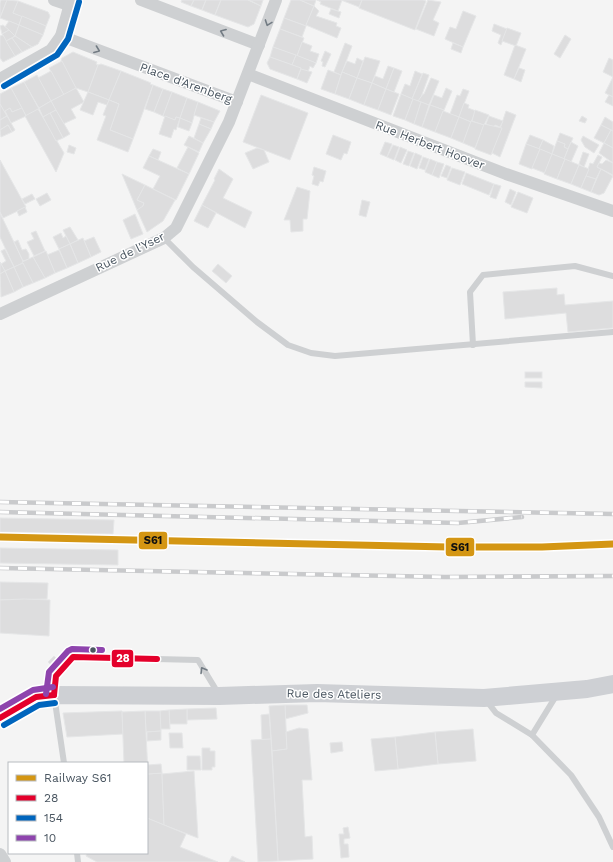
<svg xmlns="http://www.w3.org/2000/svg" width="613" height="862" font-family="'Work Sans',sans-serif">
<style>
.building{fill:#ddddde;stroke:#e5e6e7}
.lines{fill:none;stroke-linecap:round;stroke-linejoin:round}
.lane{stroke:#ced0d2;stroke-width:6}
.street{stroke:#ced0d2;stroke-width:12}
.secondary{stroke:#ced0d4;stroke-width:18}
.rail-casing{stroke:#c9cacc;stroke-width:4.5}
.rail{stroke:#fff;stroke-width:3;stroke-dasharray:9;stroke-linecap:butt}
.bus-1-casing{stroke:#fff;stroke-width:9}
.bus-2-casing{stroke:#fff;stroke-width:9}
.bus-3-casing{stroke:#fff;stroke-width:9}
.bus-1{stroke:#e4002b;stroke-width:6}
.bus-2{stroke:#0065bd;stroke-width:6}
.bus-3{stroke:#8e44ad;stroke-width:6}
.rail-1-casing{stroke:#fff;stroke-width:10}
.rail-1{stroke:#d49613;stroke-width:7}
.oneway{stroke:#727b83}
.bus-dot{fill:#4a5661;stroke:#fff;stroke-width:1.5}
.labels{text-anchor:middle;stroke-width:3;stroke-linejoin:round;paint-order:stroke}
.street-label{font-size:12px;fill:#4a5661;stroke:#fff}
.line-badge{stroke:#fff;stroke-width:1.5}
.badge-label{font-size:11px;text-anchor:middle;font-weight:bold;fill:#fff}
.pale-badge-label{font-size:11px;text-anchor:middle;font-weight:bold;fill:#111}
</style>
<rect width="100%" height="100%" fill="#f4f4f4"/>
<g class="building">
<path d="M 1,0 L 7,0 L 0,18 L 0,3 Z"/>
<path d="M 7,0 L 18,1 L 13,13 L 22,16 L 19,25 L 0,18 Z"/>
<path d="M 182,0 L 194,0 L 191,6 L 181,2 Z"/>
<path d="M 194,0 L 206,0 L 202,10 L 191,6 Z"/>
<path d="M 206,0 L 221,0 L 215,15 L 202,10 Z"/>
<path d="M 221,0 L 248,0 L 261,6 L 254,24 L 248,27 L 215,15 Z"/>
<path d="M 249,0 L 263,0 L 261,6 Z"/>
<path d="M 291,0 L 300,0 L 314,6 L 306,26 L 284,18 Z"/>
<path d="M 300,0 L 316,0 L 314,6 Z"/>
<path d="M 317,0 L 342,0 L 338,11 L 320,4 L 321,2 Z"/>
<path d="M 341,0 L 362,0 L 359,7 Z"/>
<path d="M 362,0 L 423,0 L 426,1 L 415,30 L 359,8 Z"/>
<path d="M 428,0 L 441,2 L 433,20 L 439,23 L 434,36 L 416,29 Z"/>
<path d="M 18,1 L 48,12 L 50,16 L 46,26 L 13,13 Z"/>
<path d="M 314,6 L 319,11 L 316,16 L 337,23 L 336,26 L 341,28 L 337,38 L 306,25 Z"/>
<path d="M 331,9 L 341,12 L 339,18 L 329,14 Z"/>
<path d="M 463,11 L 476,16 L 463,47 L 445,39 L 450,27 L 456,29 Z"/>
<path d="M 22,16 L 46,26 L 43,35 L 19,25 Z"/>
<path d="M 284,18 L 306,26 L 302,37 L 280,29 Z"/>
<path d="M 9,21 L 19,25 L 15,36 L 5,27 Z"/>
<path d="M 494,24 L 507,29 L 501,45 L 498,43 L 501,35 L 492,31 Z"/>
<path d="M 3,25 L 9,30 L 2,34 L 0,26 Z"/>
<path d="M 19,25 L 43,35 L 38,44 L 32,47 L 15,36 Z"/>
<path d="M 507,28 L 521,33 L 516,46 L 502,41 Z"/>
<path d="M 280,29 L 304,38 L 297,56 L 273,47 Z"/>
<path d="M 9,30 L 15,36 L 6,41 L 2,34 Z"/>
<path d="M 3,35 L 15,56 L 3,62 L 0,58 L 0,36 Z"/>
<path d="M 565,35 L 571,39 L 560,58 L 554,54 Z"/>
<path d="M 15,36 L 32,47 L 22,52 L 12,38 Z"/>
<path d="M 12,38 L 22,52 L 15,56 L 6,41 Z"/>
<path d="M 302,42 L 312,46 L 310,51 L 319,54 L 316,63 L 297,56 Z"/>
<path d="M 345,43 L 352,46 L 341,75 L 334,72 Z"/>
<path d="M 453,43 L 463,47 L 461,53 L 451,49 Z"/>
<path d="M 515,45 L 526,49 L 514,79 L 504,75 Z"/>
<path d="M 273,47 L 296,55 L 292,65 L 270,57 Z"/>
<path d="M 325,51 L 331,54 L 325,67 L 322,66 L 323,62 L 321,61 Z"/>
<path d="M 73,52 L 97,62 L 96,64 L 98,65 L 88,92 L 76,88 L 61,61 L 62,58 Z"/>
<path d="M 296,55 L 316,63 L 313,68 L 310,66 L 308,72 L 292,65 Z"/>
<path d="M 270,57 L 301,68 L 297,79 L 270,69 L 267,63 Z"/>
<path d="M 365,57 L 380,61 L 372,83 L 357,78 Z"/>
<path d="M 357,58 L 363,61 L 357,78 L 342,72 L 347,61 L 355,64 Z"/>
<path d="M 609,58 L 613,60 L 613,77 L 603,72 Z"/>
<path d="M 62,61 L 76,88 L 64,95 L 49,68 Z"/>
<path d="M 101,64 L 121,71 L 109,100 L 88,92 L 98,65 Z"/>
<path d="M 388,66 L 394,68 L 386,89 L 372,83 L 375,76 L 383,79 Z"/>
<path d="M 394,68 L 402,71 L 394,92 L 386,89 Z"/>
<path d="M 519,68 L 525,70 L 521,82 L 514,79 Z"/>
<path d="M 301,69 L 312,72 L 307,83 L 297,79 Z"/>
<path d="M 328,70 L 341,75 L 335,94 L 321,89 Z"/>
<path d="M 51,71 L 64,95 L 51,101 L 38,78 Z"/>
<path d="M 121,71 L 151,83 L 150,84 L 153,85 L 133,139 L 110,130 L 119,104 L 109,100 Z"/>
<path d="M 415,71 L 422,74 L 412,99 L 401,94 L 405,84 L 410,86 Z"/>
<path d="M 342,72 L 357,78 L 349,99 L 335,94 Z"/>
<path d="M 423,73 L 429,75 L 420,100 L 418,101 L 412,99 Z"/>
<path d="M 37,75 L 51,101 L 39,108 L 24,82 Z"/>
<path d="M 613,77 L 613,97 L 605,93 Z"/>
<path d="M 357,78 L 372,83 L 364,105 L 349,99 Z"/>
<path d="M 431,78 L 439,81 L 429,105 L 418,101 L 423,94 L 424,94 Z"/>
<path d="M 24,82 L 39,109 L 26,116 L 11,88 Z"/>
<path d="M 372,83 L 386,89 L 378,110 L 364,105 Z"/>
<path d="M 153,85 L 163,89 L 154,112 L 145,109 Z"/>
<path d="M 11,88 L 22,108 L 12,112 L 10,108 L 4,112 L 0,104 L 0,94 Z"/>
<path d="M 76,88 L 84,102 L 71,109 L 76,118 L 63,124 L 51,101 Z"/>
<path d="M 446,88 L 452,91 L 444,110 L 430,105 L 434,95 L 442,98 Z"/>
<path d="M 163,89 L 172,92 L 163,116 L 154,112 Z"/>
<path d="M 386,89 L 399,94 L 391,115 L 378,110 Z"/>
<path d="M 463,89 L 469,91 L 459,117 L 450,114 L 457,95 L 460,96 Z"/>
<path d="M 88,92 L 109,100 L 107,105 L 98,102 L 93,115 L 80,110 Z"/>
<path d="M 172,92 L 187,98 L 180,118 L 176,117 L 175,120 L 163,116 Z"/>
<path d="M 401,94 L 413,99 L 405,120 L 393,116 Z"/>
<path d="M 261,95 L 308,113 L 290,160 L 243,142 Z"/>
<path d="M 609,95 L 613,97 L 613,106 L 605,102 Z"/>
<path d="M 187,98 L 198,102 L 192,123 L 180,118 Z"/>
<path d="M 413,99 L 421,102 L 414,124 L 405,120 Z"/>
<path d="M 109,100 L 119,104 L 110,130 L 133,139 L 128,152 L 97,140 L 106,116 L 103,115 Z"/>
<path d="M 51,101 L 56,110 L 43,117 L 39,108 Z"/>
<path d="M 198,102 L 220,111 L 214,122 L 194,115 Z"/>
<path d="M 421,102 L 429,105 L 422,127 L 414,124 Z"/>
<path d="M 464,103 L 469,105 L 468,108 L 476,111 L 471,122 L 459,117 Z"/>
<path d="M 0,104 L 7,116 L 0,120 Z"/>
<path d="M 430,105 L 444,110 L 435,132 L 422,127 Z"/>
<path d="M 10,108 L 12,112 L 22,108 L 26,116 L 11,123 L 5,111 Z"/>
<path d="M 38,109 L 64,153 L 56,172 L 25,116 Z"/>
<path d="M 56,110 L 70,134 L 63,138 L 50,113 Z"/>
<path d="M 475,110 L 489,115 L 484,125 L 472,121 Z"/>
<path d="M 443,111 L 459,117 L 451,138 L 435,132 Z"/>
<path d="M 506,111 L 516,115 L 500,157 L 492,153 Z"/>
<path d="M 50,113 L 63,138 L 56,141 L 43,117 Z"/>
<path d="M 7,116 L 15,130 L 12,132 L 8,125 L 0,130 L 0,120 Z"/>
<path d="M 165,116 L 175,120 L 176,117 L 180,118 L 176,130 L 174,129 L 171,138 L 159,134 Z"/>
<path d="M 489,116 L 503,121 L 500,127 L 495,125 L 494,127 L 486,124 Z"/>
<path d="M 582,116 L 587,119 L 585,123 L 579,121 Z"/>
<path d="M 459,117 L 471,122 L 463,143 L 451,138 Z"/>
<path d="M 605,117 L 613,122 L 613,131 L 601,125 Z"/>
<path d="M 180,118 L 192,123 L 189,131 L 178,127 Z"/>
<path d="M 201,118 L 214,122 L 211,129 L 199,124 Z"/>
<path d="M 471,121 L 484,125 L 475,148 L 463,143 Z"/>
<path d="M 199,124 L 211,129 L 203,143 L 194,138 Z"/>
<path d="M 484,124 L 502,128 L 491,155 L 475,149 Z"/>
<path d="M 8,125 L 12,132 L 1,137 L 0,130 Z"/>
<path d="M 601,125 L 611,130 L 604,143 L 594,138 Z"/>
<path d="M 611,130 L 613,131 L 613,148 L 604,143 Z"/>
<path d="M 560,133 L 573,138 L 568,149 L 564,147 L 565,144 L 557,141 Z"/>
<path d="M 333,135 L 351,142 L 347,154 L 344,153 L 341,160 L 326,154 Z"/>
<path d="M 530,135 L 543,140 L 539,149 L 526,144 Z"/>
<path d="M 189,136 L 203,143 L 199,152 L 184,145 Z"/>
<path d="M 583,136 L 599,145 L 594,153 L 585,147 L 581,140 Z"/>
<path d="M 543,140 L 554,146 L 552,154 L 539,149 Z"/>
<path d="M 557,141 L 565,144 L 564,147 L 568,149 L 564,159 L 552,154 Z"/>
<path d="M 385,142 L 392,144 L 387,157 L 380,154 Z"/>
<path d="M 571,142 L 578,146 L 571,162 L 564,159 Z"/>
<path d="M 604,143 L 613,148 L 613,163 L 599,153 Z"/>
<path d="M 526,144 L 540,149 L 532,169 L 519,164 Z"/>
<path d="M 69,145 L 76,148 L 74,154 L 67,152 Z"/>
<path d="M 393,145 L 399,147 L 394,160 L 387,157 Z"/>
<path d="M 188,147 L 199,153 L 189,174 L 177,168 Z"/>
<path d="M 400,147 L 407,150 L 401,163 L 395,160 Z"/>
<path d="M 257,148 L 264,150 L 269,162 L 253,169 L 245,153 Z"/>
<path d="M 153,149 L 161,152 L 158,160 L 149,156 Z"/>
<path d="M 540,149 L 552,154 L 545,173 L 532,168 Z"/>
<path d="M 408,151 L 414,153 L 409,166 L 403,164 Z"/>
<path d="M 583,152 L 589,154 L 584,167 L 579,164 Z"/>
<path d="M 415,153 L 422,156 L 417,169 L 410,166 Z"/>
<path d="M 552,154 L 565,159 L 557,179 L 544,174 Z"/>
<path d="M 598,155 L 602,157 L 597,167 L 601,169 L 596,179 L 586,176 L 590,163 L 593,164 Z"/>
<path d="M 149,156 L 189,174 L 176,200 L 153,189 L 160,176 L 143,168 Z"/>
<path d="M 423,157 L 429,159 L 425,170 L 419,168 Z"/>
<path d="M 430,159 L 437,162 L 432,175 L 425,172 Z"/>
<path d="M 565,159 L 579,165 L 571,184 L 557,179 Z"/>
<path d="M 0,160 L 26,207 L 3,218 L 0,212 Z"/>
<path d="M 606,160 L 613,163 L 613,175 L 597,167 L 599,163 L 602,164 Z"/>
<path d="M 437,162 L 444,164 L 439,178 L 432,175 Z"/>
<path d="M 446,165 L 451,167 L 447,178 L 441,176 Z"/>
<path d="M 579,165 L 589,169 L 581,188 L 571,184 Z"/>
<path d="M 314,167 L 326,171 L 323,182 L 320,181 L 318,186 L 312,184 L 314,176 L 312,175 Z"/>
<path d="M 452,168 L 465,172 L 460,185 L 447,180 Z"/>
<path d="M 219,169 L 233,179 L 223,198 L 252,212 L 245,228 L 202,205 L 215,180 L 214,179 Z"/>
<path d="M 601,169 L 613,176 L 604,193 L 599,195 L 591,192 Z"/>
<path d="M 466,173 L 494,184 L 489,195 L 462,184 Z"/>
<path d="M 122,174 L 145,185 L 137,200 L 144,203 L 142,208 L 137,210 Z"/>
<path d="M 586,176 L 596,179 L 591,192 L 581,188 Z"/>
<path d="M 494,184 L 501,186 L 496,199 L 490,197 Z"/>
<path d="M 145,185 L 175,200 L 163,221 L 147,232 L 137,210 L 143,206 L 144,203 L 137,200 Z"/>
<path d="M 297,187 L 310,191 L 307,219 L 303,219 L 303,231 L 291,232 L 290,220 L 284,220 Z"/>
<path d="M 510,189 L 516,192 L 511,205 L 505,202 Z"/>
<path d="M 518,192 L 533,198 L 527,213 L 511,207 Z"/>
<path d="M 47,193 L 51,200 L 40,206 L 36,199 Z"/>
<path d="M 32,194 L 35,199 L 25,204 L 22,199 Z"/>
<path d="M 362,200 L 370,202 L 366,217 L 359,215 Z"/>
<path d="M 202,205 L 216,213 L 208,228 L 194,221 Z"/>
<path d="M 25,207 L 27,212 L 19,216 L 17,211 Z"/>
<path d="M 0,213 L 23,261 L 23,263 L 14,267 L 0,237 Z"/>
<path d="M 135,214 L 143,234 L 131,239 L 123,220 Z"/>
<path d="M 70,227 L 78,240 L 70,244 L 63,230 Z"/>
<path d="M 36,231 L 45,251 L 34,256 L 27,242 L 34,239 L 31,233 Z"/>
<path d="M 61,233 L 63,238 L 66,236 L 70,244 L 59,249 L 53,237 Z"/>
<path d="M 94,237 L 101,252 L 91,257 L 84,241 Z"/>
<path d="M 83,238 L 91,257 L 78,263 L 70,244 Z"/>
<path d="M 18,240 L 22,250 L 26,249 L 29,254 L 29,259 L 23,261 L 14,242 Z"/>
<path d="M 70,244 L 78,263 L 67,268 L 59,249 Z"/>
<path d="M 5,249 L 14,267 L 5,271 L 1,264 L 6,261 L 1,251 Z"/>
<path d="M 59,250 L 67,268 L 55,273 L 47,255 Z"/>
<path d="M 46,251 L 55,273 L 45,278 L 33,257 Z"/>
<path d="M 33,257 L 45,278 L 33,283 L 22,262 Z"/>
<path d="M 0,262 L 5,271 L 0,274 Z"/>
<path d="M 23,263 L 33,283 L 23,287 L 14,267 Z"/>
<path d="M 218,264 L 232,276 L 226,283 L 212,271 Z"/>
<path d="M 14,267 L 23,287 L 14,292 L 5,271 Z"/>
<path d="M 5,271 L 14,292 L 1,297 L 0,274 Z"/>
<path d="M 557,288 L 557,295 L 564,294 L 565,305 L 613,301 L 613,328 L 568,332 L 566,313 L 505,319 L 503,292 Z"/>
<rect x="525" y="372" width="17" height="6"/>
<path d="M 525,382 L 542,382 L 542,388 L 525,387 Z"/>
<path d="M 0,518 L 114,520 L 113,534 L 0,532 Z"/>
<path d="M 0,548 L 118,550 L 118,565 L 0,563 Z"/>
<path d="M 0,582 L 48,583 L 47,599 L 0,600 Z"/>
<path d="M 24,599 L 50,600 L 49,636 L 0,633 L 0,600 Z"/>
<path d="M 54,656 L 56,658 L 50,664 L 48,662 Z"/>
<path d="M 285,705 L 307,705 L 308,713 L 285,719 Z"/>
<path d="M 285,705 L 287,749 L 272,751 L 269,706 Z"/>
<path d="M 216,708 L 217,719 L 187,720 L 187,709 Z"/>
<path d="M 187,709 L 187,724 L 170,724 L 169,710 Z"/>
<path d="M 169,710 L 170,729 L 160,729 L 160,711 Z"/>
<path d="M 122,711 L 123,734 L 67,737 L 63,713 Z"/>
<path d="M 145,711 L 160,711 L 161,731 L 146,732 Z"/>
<path d="M 145,711 L 148,774 L 162,773 L 164,825 L 147,818 L 147,763 L 124,763 L 122,712 Z"/>
<path d="M 269,714 L 271,739 L 262,740 L 261,715 Z"/>
<path d="M 299,728 L 308,729 L 312,780 L 302,780 L 305,837 L 312,836 L 313,859 L 278,861 L 272,751 L 287,749 L 286,732 Z"/>
<path d="M 473,729 L 476,761 L 438,764 L 435,732 Z"/>
<path d="M 161,731 L 161,740 L 147,741 L 147,732 Z"/>
<path d="M 435,732 L 438,764 L 398,769 L 395,737 Z"/>
<path d="M 169,733 L 182,733 L 183,748 L 170,748 Z"/>
<path d="M 395,737 L 398,769 L 375,771 L 371,739 Z"/>
<path d="M 271,739 L 278,861 L 258,862 L 251,740 Z"/>
<path d="M 342,742 L 343,751 L 331,753 L 330,743 Z"/>
<path d="M 202,748 L 210,748 L 210,751 L 215,751 L 215,767 L 212,767 L 212,770 L 202,770 Z"/>
<path d="M 187,756 L 200,756 L 201,770 L 187,770 Z"/>
<path d="M 161,764 L 162,773 L 148,774 L 148,765 Z"/>
<path d="M 194,771 L 198,838 L 164,825 L 162,774 Z"/>
<path d="M 147,818 L 186,834 L 180,847 L 218,862 L 97,862 L 86,856 L 87,853 L 147,853 Z"/>
<path d="M 348,827 L 350,838 L 344,839 L 344,844 L 348,844 L 349,857 L 341,858 L 339,834 L 344,834 L 343,828 Z"/>
<path d="M 232,856 L 245,862 L 229,862 Z"/>
</g>
<g class="lines">
<g class="lane">
<path d="M 164,238 L 193,267 L 257,322 L 288,345 L 311,353 L 335,356 L 613,332"/>
<path d="M 473,345 L 470,292 L 483,275 L 575,266 L 613,276"/>
<path d="M 486,700 L 496,713 L 532,735 L 571,775 L 599,817 L 613,847"/>
<path d="M 532,735 L 556,696"/>
<path d="M 64,763 L 54,695 L 56,676 L 73,657 L 198,660 L 218,693"/>
<path d="M 77,853 L 78,862"/>
</g>
<g class="street">
<path d="M 54,0 L 69,5"/>
<path d="M 141,0 L 259,45"/>
<path d="M 61,36 L 237,102"/>
<path d="M 248,74 L 506,174 L 613,211"/>
<path d="M 0,79 L 51,50 L 61,36 L 71,0"/>
<path d="M 0,314 L 164,238 L 176,228 L 229,122 L 276,0"/>
<path d="M 0,854 L 5,862"/>
</g>
<path class="secondary" d="M 0,718 L 36,697 L 54,695 L 219,696 L 317,693 L 484,698 L 587,689 L 613,684"/>
<defs>
<g id="rail">
<path d="M 0,502 L 613,514"/>
<path d="M 0,512 L 458,523 L 522,517"/>
<path d="M 0,568 L 445,577 L 613,576"/>
</g>
</defs>
<use href="#rail" class="rail-casing"/>
<use href="#rail" class="rail"/>
<defs>
<g id="bus-1">
<path d="M 54,695 L 56,676 L 73,657 L 157,659"/>
<path d="M 0,718 L 36,697 L 54,695"/>
</g>
<g id="bus-2">
<path d="M 4,86 L 57,55 L 68,39 L 79,2"/>
<path d="M 4,725 L 39,705 L 55,703"/>
</g>
<g id="bus-3">
<path d="M 46,694 L 49,672 L 68,651 L 72,649 L 102,650"/>
<path d="M 0,709 L 33,690 L 53,687"/>
</g>
</defs>
<use href="#bus-1" class="bus-1-casing"/>
<use href="#bus-2" class="bus-2-casing"/>
<use href="#bus-3" class="bus-3-casing"/>
<use href="#bus-1" class="bus-1"/>
<use href="#bus-2" class="bus-2"/>
<use href="#bus-3" class="bus-3"/>
<defs>
<path id="rail-1" d="M 0,537 L 448,547 L 542,547 L 613,544"/>
</defs>
<use href="#rail-1" class="rail-1-casing"/>
<use href="#rail-1" class="rail-1"/>
</g>
<defs><path id="oneway-chevron" d="M-2-3.5L2.5 0L-2 3.5" fill="none" stroke-width="1.6" stroke-linecap="round" stroke-linejoin="round"/></defs>
<g class="oneway">
<use href="#oneway-chevron" transform="translate(268 23) rotate(110)"/>
<use href="#oneway-chevron" transform="translate(223 32) rotate(-159)"/>
<use href="#oneway-chevron" transform="translate(97 50) rotate(21)"/>
<use href="#oneway-chevron" transform="translate(203 670) rotate(-121)"/>
</g>
<circle class="bus-dot" cx="93" cy="650" r="3.5"/>
<g class="labels">
<g class="street-label">
<text transform="translate(186 83) rotate(20)" y="4">Place d'Arenberg</text>
<text transform="translate(430 145) rotate(21)" y="4">Rue Herbert Hoover</text>
<text transform="translate(130 252) rotate(-26)" y="4">Rue de l'Yser</text>
<text transform="translate(334 694) rotate(1)" y="4">Rue des Ateliers</text>
</g>
</g>
<g class="line-badge">
<rect x="138" y="531" width="30" height="19" rx="4" fill="#d49613"/>
<rect x="445" y="537" width="30" height="20" rx="4" fill="#d49613"/>
<rect x="111" y="649" width="23" height="19" rx="4" fill="#e4002b"/>
</g>
<g class="badge-label">
<text x="123" y="662">28</text>
</g>
<g class="pale-badge-label">
<text x="153" y="544">S61</text>
<text x="460" y="551">S61</text>
</g>
<rect x="8" y="762" width="140" height="92" fill="#ffffff" stroke="#b7bbc0"/>
<rect x="16" y="775" width="20" height="6" fill="#d49613" stroke="#b7bbc0"/>
<text x="44" y="782" font-size="12" fill="#4a5661">Railway S61</text>
<rect x="16" y="795" width="20" height="6" fill="#e4002b" stroke="#b7bbc0"/>
<text x="44" y="802" font-size="12" fill="#4a5661">28</text>
<rect x="16" y="815" width="20" height="6" fill="#0065bd" stroke="#b7bbc0"/>
<text x="44" y="822" font-size="12" fill="#4a5661">154</text>
<rect x="16" y="835" width="20" height="6" fill="#8e44ad" stroke="#b7bbc0"/>
<text x="44" y="842" font-size="12" fill="#4a5661">10</text>
</svg>
